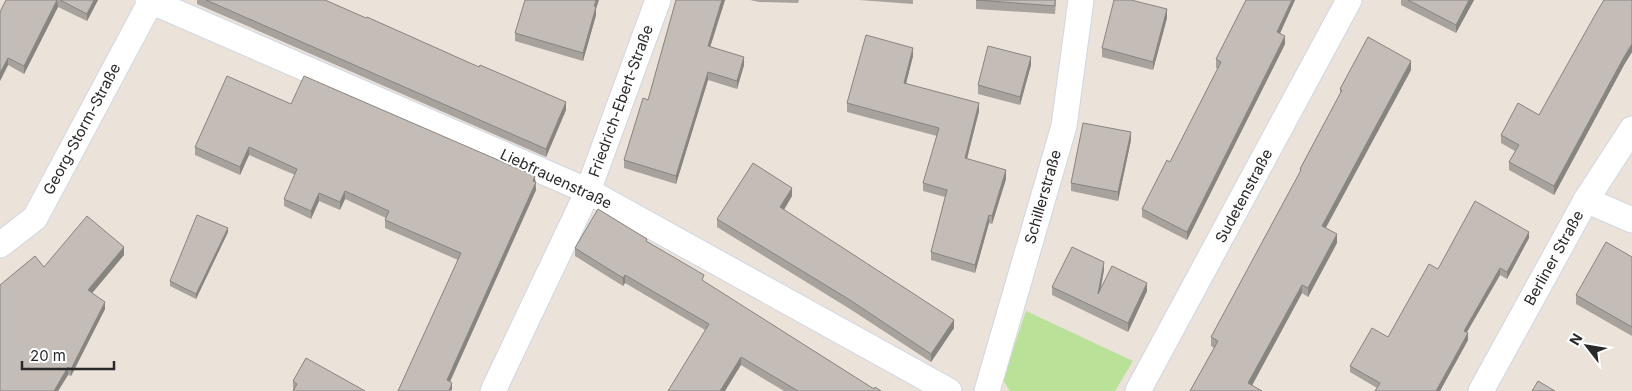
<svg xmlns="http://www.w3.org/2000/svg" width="1632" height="391" font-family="Inter,sans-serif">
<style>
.green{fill:#b9e197}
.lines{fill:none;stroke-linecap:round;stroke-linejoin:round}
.minor-casing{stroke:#d0d5e2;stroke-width:27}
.minor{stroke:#fff;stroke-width:25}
.wall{fill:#a8a29d}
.shaded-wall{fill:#888480}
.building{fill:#c3bcb7;stroke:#888480}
.labels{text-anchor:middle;stroke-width:4;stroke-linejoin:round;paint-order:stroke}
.street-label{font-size:15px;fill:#292929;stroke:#fff}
</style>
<rect width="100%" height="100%" fill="#ebe2da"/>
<path class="green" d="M 1026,311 L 1133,361 L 1115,391 L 1010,391 L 1003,380 Z"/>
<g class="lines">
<defs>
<g id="minor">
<path d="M 148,0 L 588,191 L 949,391"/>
<path d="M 1586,200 L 1632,220"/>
<path d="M 0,245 L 35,218 L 151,1"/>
<path d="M 493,391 L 588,191 L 658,0"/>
<path d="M 987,391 L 1064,126 L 1081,0"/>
<path d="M 1138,391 L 1349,0"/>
<path d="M 1481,391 L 1586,200 L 1632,129"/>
</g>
</defs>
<use href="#minor" class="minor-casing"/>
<use href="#minor" class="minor"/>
</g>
<g class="wall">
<path d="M 6,0 L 98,0 L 87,21 L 58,7 L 24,74 L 8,65 L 0,81 L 0,12 Z"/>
<path d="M 197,0 L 325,0 L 566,110 L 546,157 L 197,4 Z"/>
<path d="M 676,0 L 725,0 L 710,46 L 744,65 L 737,89 L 708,80 L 676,184 L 624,168 L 624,160 L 648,100 Z"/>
<path d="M 750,0 L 799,0 L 798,3 L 759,2 Z"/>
<path d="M 859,0 L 913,0 L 913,4 Z"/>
<path d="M 976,0 L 1056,0 L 1055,14 L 976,9 Z"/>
<path d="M 1246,0 L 1295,0 L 1280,33 L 1285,44 L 1187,240 L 1142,217 L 1142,209 L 1170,162 L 1218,69 L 1216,68 L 1216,59 Z"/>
<path d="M 1401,0 L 1474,0 L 1456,33 L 1401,5 Z"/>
<path d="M 1632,0 L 1632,52 L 1624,65 L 1554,195 L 1509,170 L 1509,162 L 1515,151 L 1501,143 L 1501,135 L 1539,115 Z"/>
<path d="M 596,9 L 596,15 L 583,61 L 515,41 L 515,33 Z"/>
<path d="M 1167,18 L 1153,70 L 1102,57 L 1102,48 Z"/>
<path d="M 913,56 L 906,84 L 979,111 L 967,159 L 1006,179 L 992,224 L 989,223 L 975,273 L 931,260 L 931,252 L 945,197 L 923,191 L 923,183 L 937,136 L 847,112 L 847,103 Z"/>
<path d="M 1031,65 L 1020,105 L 978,94 L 978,85 Z"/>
<path d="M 1411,70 L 1325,228 L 1337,243 L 1308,297 L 1302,293 L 1252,385 L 1190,391 L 1214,348 L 1211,346 L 1211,337 L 1300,173 L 1300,169 L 1340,94 L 1340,89 Z"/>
<path d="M 291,104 L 535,181 L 536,190 L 450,382 L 452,390 L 398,391 L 458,260 L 385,228 L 385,220 L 386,218 L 345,199 L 340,210 L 319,201 L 311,219 L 284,206 L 284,199 L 295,175 L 249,155 L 240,175 L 195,155 L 195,147 Z"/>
<path d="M 1131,140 L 1118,201 L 1071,191 L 1071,183 Z"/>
<path d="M 792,196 L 784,210 L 954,328 L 931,362 L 850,309 L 717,227 L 717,219 Z"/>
<path d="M 228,232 L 196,299 L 170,286 L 170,281 Z"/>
<path d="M 1529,238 L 1507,279 L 1500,275 L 1467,332 L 1468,340 L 1440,391 L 1375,391 L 1377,388 L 1350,372 L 1350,366 L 1388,337 L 1438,269 Z"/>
<path d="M 647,242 L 704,282 L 874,389 L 881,391 L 784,391 L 741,365 L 705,330 L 625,283 L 623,286 L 575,256 L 575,248 Z"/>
<path d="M 124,255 L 92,293 L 105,309 L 71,376 L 68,375 L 58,391 L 0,391 L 44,267 Z"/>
<path d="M 1632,257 L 1632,336 L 1576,304 L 1576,295 Z"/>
<path d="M 1104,270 L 1101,288 L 1147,291 L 1128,332 L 1052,295 L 1052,287 Z"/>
<path d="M 293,381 L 365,391 L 293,390 Z"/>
</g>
<g class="shaded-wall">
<path d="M 57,0 L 58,7 L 24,74 L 24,66 Z"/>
<path d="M 94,0 L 98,0 L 87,21 L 87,14 Z"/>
<path d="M 596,0 L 599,0 L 596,9 L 596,15 L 583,61 L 583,53 Z"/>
<path d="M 722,0 L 725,0 L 708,54 L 708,46 Z"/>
<path d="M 1292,0 L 1295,0 L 1277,40 L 1277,32 Z"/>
<path d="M 1469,0 L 1474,0 L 1456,33 L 1456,25 Z"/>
<path d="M 1167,9 L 1167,18 L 1153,70 L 1153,62 Z"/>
<path d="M 1285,36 L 1285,44 L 1187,240 L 1187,232 Z"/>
<path d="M 1632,44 L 1632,52 L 1624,65 L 1554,195 L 1554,186 L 1624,57 Z"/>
<path d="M 913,48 L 913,56 L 904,91 L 904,83 Z"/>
<path d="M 744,57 L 744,65 L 737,89 L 737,81 Z"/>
<path d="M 1031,57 L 1031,65 L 1020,105 L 1020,97 Z"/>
<path d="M 8,58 L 8,65 L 0,81 L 0,73 Z"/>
<path d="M 1411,61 L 1411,70 L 1322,235 L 1322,226 Z"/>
<path d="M 708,72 L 708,80 L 676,184 L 676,176 Z"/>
<path d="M 566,102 L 566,110 L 546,157 L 546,149 Z"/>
<path d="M 979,103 L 979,111 L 965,166 L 965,158 Z"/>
<path d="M 1131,132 L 1131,140 L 1118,201 L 1118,192 Z"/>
<path d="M 249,147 L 249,155 L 240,175 L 240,167 Z"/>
<path d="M 1006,170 L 1006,179 L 992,224 L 992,216 Z"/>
<path d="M 535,176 L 536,190 L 447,388 L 447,380 Z"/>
<path d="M 792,188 L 792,196 L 780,216 L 780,207 Z"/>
<path d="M 345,191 L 345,199 L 340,210 L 340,202 Z"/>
<path d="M 319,193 L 319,201 L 311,219 L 311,211 Z"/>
<path d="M 989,215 L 989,223 L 975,273 L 975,265 Z"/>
<path d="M 228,228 L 228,232 L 196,299 L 196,294 Z"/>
<path d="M 1529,232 L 1529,238 L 1507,279 L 1507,272 Z"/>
<path d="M 1337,234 L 1337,243 L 1308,297 L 1308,288 Z"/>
<path d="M 124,247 L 124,255 L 88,298 L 88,290 Z"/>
<path d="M 1104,262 L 1104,270 L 1098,302 L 1098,294 Z"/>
<path d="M 1500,268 L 1500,275 L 1464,337 L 1464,331 Z"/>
<path d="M 625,275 L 625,283 L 623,286 L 623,278 Z"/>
<path d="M 1147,283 L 1147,291 L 1128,332 L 1128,323 Z"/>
<path d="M 1302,285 L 1302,293 L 1249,391 L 1248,383 Z"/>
<path d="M 105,302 L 105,309 L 71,376 L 71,369 Z"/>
<path d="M 954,320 L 954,328 L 931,362 L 931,354 Z"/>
<path d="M 1468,333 L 1468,340 L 1440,391 L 1436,391 Z"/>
<path d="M 741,357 L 741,365 L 725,391 L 720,391 Z"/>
<path d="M 68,367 L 68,375 L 58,391 L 54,391 Z"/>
<path d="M 452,383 L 452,390 L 449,391 Z"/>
</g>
<g class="building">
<path d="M 6,0 L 57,0 L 24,66 L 8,58 L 0,73 L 0,12 Z"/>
<path d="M 60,0 L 94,0 L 87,14 Z"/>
<path d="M 206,0 L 325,0 L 366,18 L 367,17 L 479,67 L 480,65 L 566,102 L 546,149 Z"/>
<path d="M 525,0 L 596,0 L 594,6 L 596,7 L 583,53 L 515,33 Z"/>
<path d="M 676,0 L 722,0 L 708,46 L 744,57 L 737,81 L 708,72 L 676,176 L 624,160 L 643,98 L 648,100 Z"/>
<path d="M 976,0 L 1055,0 L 1055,6 Z"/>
<path d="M 1114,0 L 1131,0 L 1167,9 L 1153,62 L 1102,48 Z"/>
<path d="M 1246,0 L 1292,0 L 1277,32 L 1285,36 L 1187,232 L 1142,209 L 1167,160 L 1170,162 L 1221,62 L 1216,59 Z"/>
<path d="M 1408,0 L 1469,0 L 1456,25 Z"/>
<path d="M 1604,0 L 1632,0 L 1632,44 L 1624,57 L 1554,186 L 1509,162 L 1519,145 L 1501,135 L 1518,103 L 1539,115 L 1595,15 Z"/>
<path d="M 866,35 L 913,48 L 904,83 L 979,103 L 965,158 L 1006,170 L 992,216 L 989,215 L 975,265 L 931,252 L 947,190 L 923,183 L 939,128 L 847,103 Z"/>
<path d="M 1368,37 L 1411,61 L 1322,226 L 1337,234 L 1308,288 L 1302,285 L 1248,383 L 1262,391 L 1190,391 L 1218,341 L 1211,337 L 1301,170 L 1300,169 L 1342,90 L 1340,89 Z"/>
<path d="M 988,46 L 1031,57 L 1020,97 L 978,85 Z"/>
<path d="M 227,76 L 291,104 L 304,76 L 535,176 L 533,181 L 536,182 L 447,380 L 452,383 L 449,391 L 398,391 L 461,253 L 385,220 L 389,211 L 345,191 L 340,202 L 319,193 L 311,211 L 284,199 L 297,169 L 249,147 L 240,167 L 195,147 Z"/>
<path d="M 1083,123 L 1131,132 L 1118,192 L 1071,183 Z"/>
<path d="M 753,163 L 792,188 L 780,207 L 954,320 L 931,354 L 850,300 L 717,219 Z"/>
<path d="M 1475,201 L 1529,232 L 1507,272 L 1500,268 L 1464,331 L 1468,333 L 1436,391 L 1375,391 L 1380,383 L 1350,366 L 1372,328 L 1388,337 L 1429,264 L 1438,269 Z"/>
<path d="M 598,209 L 647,239 L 646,241 L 704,275 L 702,280 L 874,389 L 875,387 L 881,391 L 798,391 L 741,357 L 720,391 L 668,391 L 709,324 L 625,275 L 623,278 L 575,248 Z"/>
<path d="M 197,215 L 228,228 L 196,294 L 170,281 Z"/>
<path d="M 87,216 L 124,247 L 88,290 L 105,302 L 71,369 L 68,367 L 54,391 L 0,391 L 0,285 L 35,256 L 44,267 Z"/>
<path d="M 1606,242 L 1632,257 L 1632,327 L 1576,295 Z"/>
<path d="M 1072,247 L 1104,262 L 1098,294 L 1112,266 L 1147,283 L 1128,323 L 1052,287 Z"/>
<path d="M 306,358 L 365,391 L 293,391 L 297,384 L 293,381 Z"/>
<path d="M 1538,381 L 1555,391 L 1532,391 Z"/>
</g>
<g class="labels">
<g class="street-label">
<text transform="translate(621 101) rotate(-70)" y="5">Friedrich-Ebert-Straße</text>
<text transform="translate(82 129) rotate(-62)" y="5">Georg-Storm-Straße</text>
<text transform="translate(556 179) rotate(25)" y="5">Liebfrauenstraße</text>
<text transform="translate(1244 196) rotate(-62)" y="5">Sudetenstraße</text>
<text transform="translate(1043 197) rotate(-74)" y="5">Schillerstraße</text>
<text transform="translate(1554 258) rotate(-61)" y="5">Berliner Straße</text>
</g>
</g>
<g transform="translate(1587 346) rotate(301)" stroke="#ffffff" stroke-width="4" paint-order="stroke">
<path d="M0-4L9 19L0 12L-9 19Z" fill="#292929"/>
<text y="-8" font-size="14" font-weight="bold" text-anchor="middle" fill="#292929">N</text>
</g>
<path d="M22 361v8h92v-8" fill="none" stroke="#292929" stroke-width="2.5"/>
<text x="30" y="361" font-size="15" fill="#292929" stroke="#ffffff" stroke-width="4" paint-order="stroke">20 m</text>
</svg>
